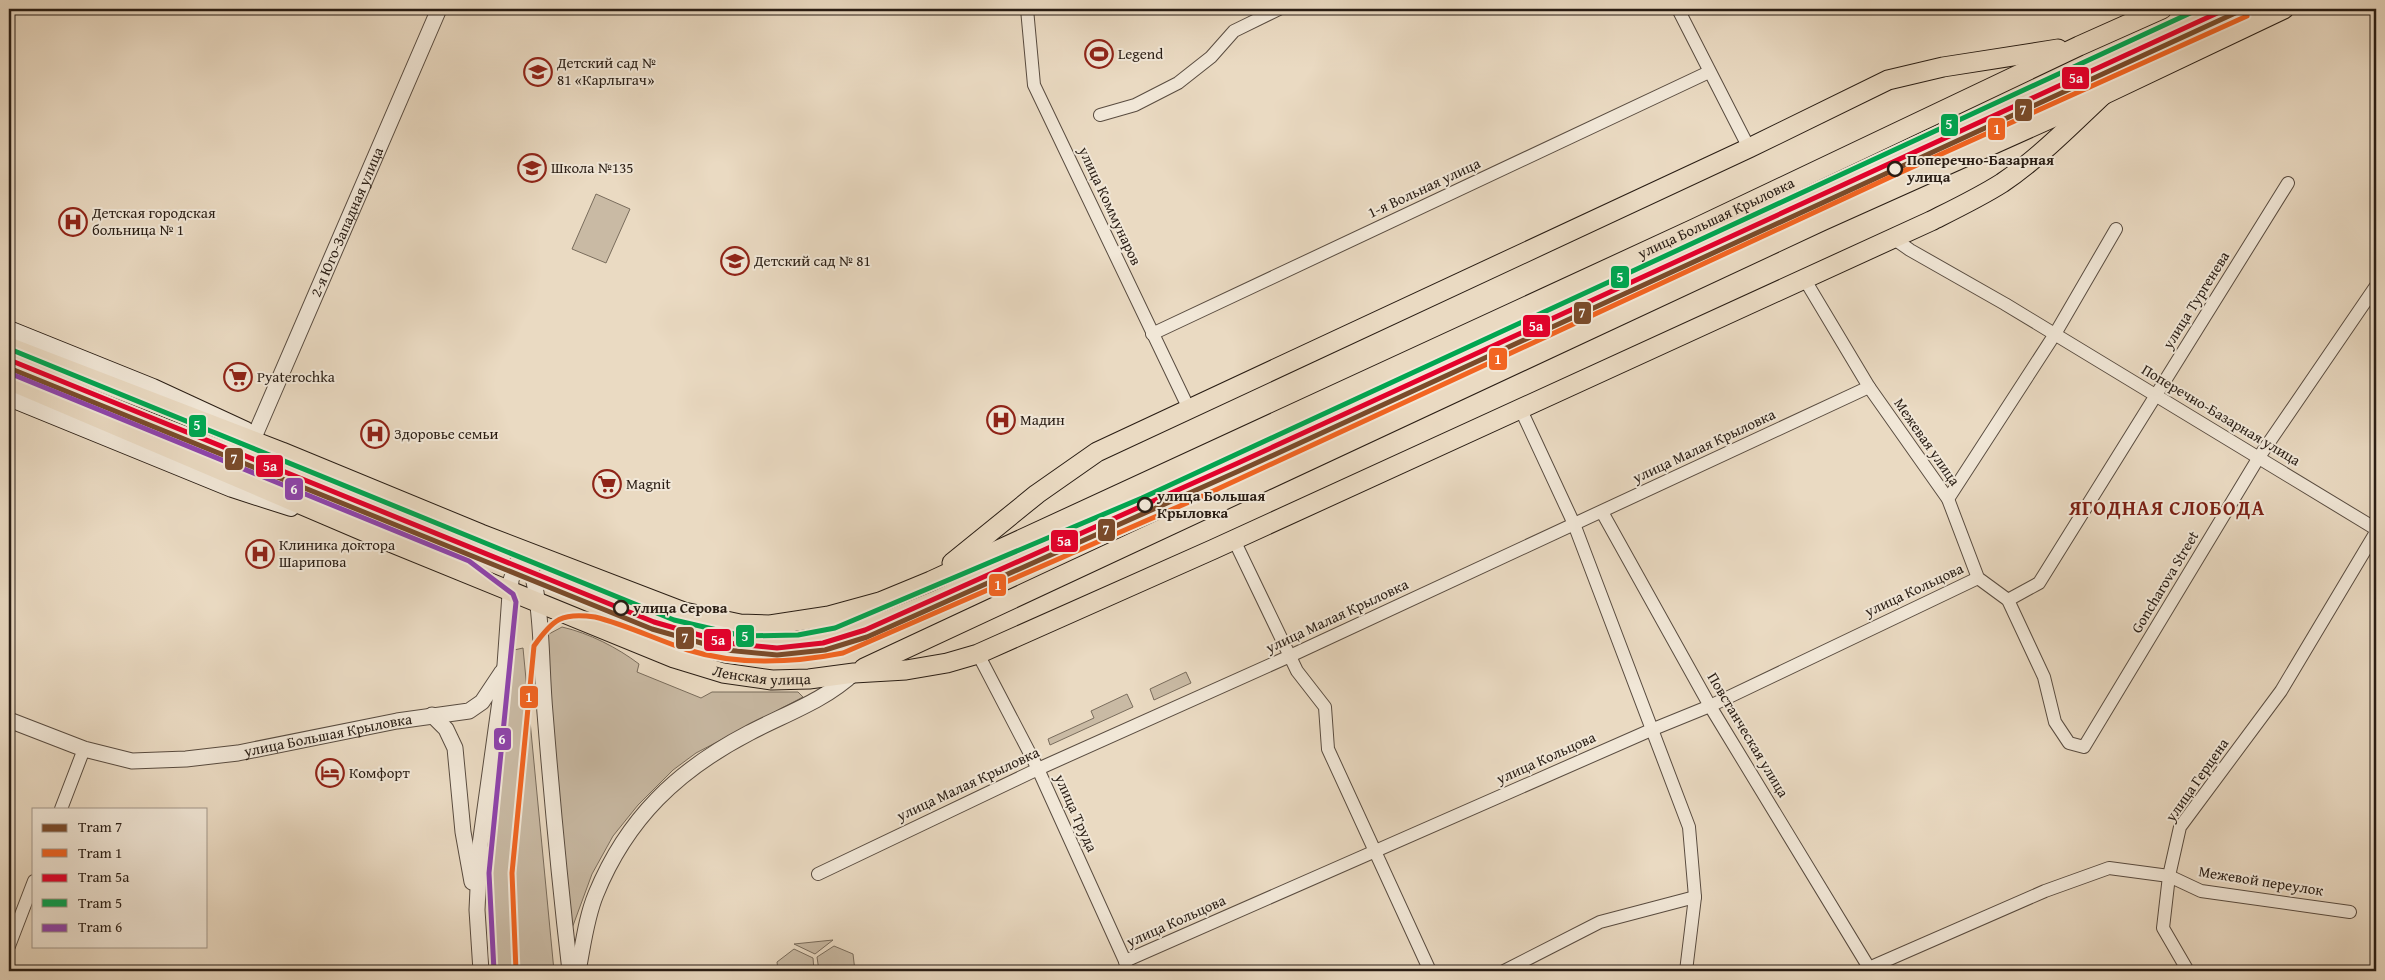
<svg xmlns="http://www.w3.org/2000/svg" width="2385" height="980" font-family="'Gentium Book Plus',serif">
<style>
.green{fill:#c9baa4;stroke:#796c5c}
.lines{fill:none;stroke-linecap:round;stroke-linejoin:round}
.minor-casing{stroke:#594c40;stroke-width:14}
.tertiary-casing{stroke:#594c40;stroke-width:17}
.secondary-casing{stroke:#291d14;stroke-width:18}
.primary-casing{stroke:#291d14;stroke-width:21}
.minor{stroke:#f1e7d7;stroke-width:12}
.tertiary{stroke:#f1e7d7;stroke-width:15}
.secondary{stroke:#f1e7d7;stroke-width:16}
.primary{stroke:#eadac2;stroke-width:19}
.tram-1-casing{stroke:#f1e7d7;stroke-width:9}
.tram-2-casing{stroke:#f1e7d7;stroke-width:9}
.tram-3-casing{stroke:#f1e7d7;stroke-width:9}
.tram-4-casing{stroke:#f1e7d7;stroke-width:9}
.tram-5-casing{stroke:#f1e7d7;stroke-width:9}
.tram-1{stroke:#7a4b2a;stroke-width:5}
.tram-2{stroke:#f26522;stroke-width:5}
.tram-3{stroke:#e4002b;stroke-width:5}
.tram-4{stroke:#00a651;stroke-width:5}
.tram-5{stroke:#8e44ad;stroke-width:5}
.stop-dot{fill:#f1e7d7;stroke:#291d14;stroke-width:2.5}
.labels{text-anchor:middle;stroke-width:4;stroke-linejoin:round;paint-order:stroke}
.poi-label{font-size:15px;fill:#291d14;stroke:#f1e7d7;text-anchor:start}
.stop-label{font-size:15px;font-weight:bold;fill:#291d14;stroke:#f1e7d7;text-anchor:start}
.street-label{font-size:15px;fill:#291d14;stroke:#f1e7d7}
.district-label{font-size:20px;font-weight:bold;letter-spacing:1px;fill:#7a1f14;stroke:#f1e7d7}
.line-badge{stroke:#f1e7d7;stroke-width:2}
.badge-label{font-size:14px;text-anchor:middle;font-weight:bold;fill:#fff}
</style>
<rect width="100%" height="100%" fill="#eadac2"/>
<filter id="stains"><feTurbulence type="fractalNoise" baseFrequency=".004" numOctaves="4"/><feColorMatrix values="0 0 0 0 .2 0 0 0 0 .09 0 0 0 0 .02 0 0 0 .5 -.17"/></filter>
<radialGradient id="worn" r=".72"><stop offset=".6" stop-color="#630" stop-opacity="0"/><stop offset="1" stop-color="#630" stop-opacity=".3"/></radialGradient>
<g class="green">
<path d="M 596,194 L 630,209 L 606,263 L 572,249 Z"/>
<path d="M 562,627 C 589,633 618,648 639,664 L 637,672 L 701,698 L 712,692 L 798,692 L 803,697 L 696,753 L 673,770 L 638,805 L 613,836 L 592,874 L 571,931 L 555,773 L 547,635 Z"/>
<path d="M 523,648 L 554,971 L 492,971 L 487,879 L 488,849 L 510,658 L 514,650 Z"/>
<path d="M 1186,672 L 1191,683 L 1154,700 L 1150,689 Z"/>
<path d="M 1127,694 L 1133,707 L 1050,745 L 1048,739 L 1094,718 L 1091,711 Z"/>
<path d="M 833,940 L 815,954 L 794,944 Z"/>
<path d="M 834,946 L 853,954 L 855,971 L 819,971 L 817,957 Z"/>
<path d="M 794,949 L 813,958 L 814,971 L 778,971 L 777,962 Z"/>
</g>
<g class="lines">
<defs>
<g id="minor">
<path d="M 1027,9 L 1034,85 L 1189,409"/>
<path d="M 1678,9 L 1749,148"/>
<path d="M 1100,115 L 1135,105 L 1178,83 L 1211,57 L 1234,31 L 1279,9"/>
<path d="M 1893,238 L 1910,250 L 2005,304 L 2376,529"/>
<path d="M 1805,280 L 1869,387 L 1948,499 L 1978,578 L 2008,600 L 2044,677 L 2055,722 L 2069,743 L 2084,747 L 2259,457 L 2376,286"/>
<path d="M 1152,334 L 1709,72"/>
<path d="M 1521,410 L 1574,524 L 1689,827 L 1695,897 L 1686,971"/>
<path d="M 1948,499 L 2055,334 L 2116,229"/>
<path d="M 1602,512 L 1710,706 L 1871,971"/>
<path d="M 1234,540 L 1297,671 L 1325,707 L 1328,749 L 1430,971"/>
<path d="M 2008,600 L 2039,583 L 2288,183"/>
<path d="M 978,654 L 1038,769 L 1125,961 L 1127,971"/>
<path d="M 61,809 L 84,749"/>
<path d="M 818,874 L 1038,769 L 1290,656 L 1869,387"/>
<path d="M 9,946 L 34,881"/>
<path d="M 1125,961 L 1651,730 L 1710,706 L 1978,578"/>
<path d="M 1504,971 L 1600,922 L 1695,897"/>
<path d="M 1862,971 L 2045,891 L 2109,868 L 2169,876 L 2201,891 L 2350,912"/>
<path d="M 2188,971 L 2163,928 L 2169,876 L 2180,827 L 2281,691 L 2376,532"/>
</g>
<g id="tertiary">
<path id="s1" d="M 255,435 L 439,9"/>
<path d="M 432,715 L 446,729 L 455,748 L 463,832 L 472,882"/>
<path id="s2" d="M 9,720 L 84,749 L 132,761 L 186,759 L 238,753 L 397,721 L 469,711 L 482,702 L 502,672"/>
<path d="M 481,971 L 477,910 L 480,845 L 505,665 L 511,580 L 517,563 L 526,551 C 544,605 540,658 545,713 C 552,800 560,885 570,971"/>
<path d="M 578,971 C 583,946 586,918 596,894 C 627,818 678,770 749,733 C 785,714 824,701 854,673"/>
</g>
<g id="secondary">
<path d="M 9,329 L 153,387 L 246,430"/>
<path d="M 9,398 L 232,489 L 291,508"/>
</g>
<g id="primary">
<path id="s3" d="M 9,347 L 282,452 L 481,534 L 684,612 L 740,624 L 770,625 L 829,616 L 880,602 L 931,581 L 1696,228 L 2079,46 L 2162,9"/>
<path id="s4" d="M 9,380 L 368,533 L 674,658 L 723,673 L 772,680 L 809,679 L 854,673 L 906,670 L 947,663 L 978,654 L 1214,549 L 1931,221 C 1955,209 1980,197 2002,183 C 2039,158 2071,125 2103,95"/>
<path d="M 952,563 L 1037,494 L 1097,452 L 1749,148 L 1888,80 L 1943,67 L 2058,49"/>
<path d="M 864,668 L 1822,221 L 2103,95 L 2284,9"/>
</g>
</defs>
<use href="#minor" class="minor-casing"/>
<use href="#tertiary" class="tertiary-casing"/>
<use href="#secondary" class="secondary-casing"/>
<use href="#primary" class="primary-casing"/>
<use href="#minor" class="minor"/>
<use href="#tertiary" class="tertiary"/>
<use href="#secondary" class="secondary"/>
<use href="#primary" class="primary"/>
<defs>
<path id="tram-1" d="M 9,368 L 652,629 L 726,650 L 777,655 L 825,650 L 867,637 L 1241,470 L 2244,9"/>
<path id="tram-2" d="M 516,971 L 512,873 L 534,646 C 553,619 562,612 595,617 C 627,625 657,640 688,650 C 739,666 792,663 843,653 L 1196,499 L 1897,174 L 2247,16"/>
<path id="tram-3" d="M 12,361 L 654,622 L 727,643 L 777,648 L 823,643 L 865,630 L 1238,463 L 2226,9"/>
<path id="tram-4" d="M 12,350 L 674,620 L 743,636 L 798,635 L 835,628 L 1142,498 L 2199,9"/>
<path id="tram-5" d="M 9,373 L 469,561 L 513,594 L 516,602 L 489,873 L 494,971"/>
</defs>
<use href="#tram-1" class="tram-1-casing"/>
<use href="#tram-2" class="tram-2-casing"/>
<use href="#tram-3" class="tram-3-casing"/>
<use href="#tram-4" class="tram-4-casing"/>
<use href="#tram-5" class="tram-5-casing"/>
<use href="#tram-1" class="tram-1"/>
<use href="#tram-2" class="tram-2"/>
<use href="#tram-3" class="tram-3"/>
<use href="#tram-4" class="tram-4"/>
<use href="#tram-5" class="tram-5"/>
</g>
<defs>
<symbol id="stadium-ring" viewBox="-11 -11 22 22"><circle r="9.5" fill="#f1e7d7" stroke="#8f2418" stroke-width="1.5"/><path d="M0-5a6.5 5 0 1 0 0 10a6.5 5 0 1 0 0-10ZM-3.5-1.8h7v3.6h-7Z" fill="#8f2418"/></symbol>
<symbol id="school-ring" viewBox="-11 -11 22 22"><circle r="9.5" fill="#f1e7d7" stroke="#8f2418" stroke-width="1.5"/><path d="M0-5L7-2L0 1L-7-2ZM-4 1L0 2.5L4 1V4Q0 6-4 4Z" fill="#8f2418"/></symbol>
<symbol id="hospital-ring" viewBox="-11 -11 22 22"><circle r="9.5" fill="#f1e7d7" stroke="#8f2418" stroke-width="1.5"/><path d="M-5-5h3v3.5h4V-5h3V5h-3V1.5h-4V5h-3Z" fill="#8f2418"/></symbol>
<symbol id="supermarket-ring" viewBox="-11 -11 22 22"><circle r="9.5" fill="#f1e7d7" stroke="#8f2418" stroke-width="1.5"/><path d="M-6-5.5h2.5l.6 2H6L4.5 2H-2.5L-4.4-4H-6ZM-1.5 3.2a1.3 1.3 0 1 0 .1 0ZM3 3.2a1.3 1.3 0 1 0 .1 0Z" fill="#8f2418"/></symbol>
<symbol id="hotel-ring" viewBox="-11 -11 22 22"><circle r="9.5" fill="#f1e7d7" stroke="#8f2418" stroke-width="1.5"/><path d="M-6-4.5h1.5V1H6V5H4.5V3h-9V5H-6ZM-4 0a1.8 1.8 0 1 1 3.6 0ZM.5 0V-2.5h3Q6-2.5 6 0Z" fill="#8f2418"/></symbol>
</defs>
<g fill-rule="evenodd">
<use href="#stadium-ring" x="1083" y="38" width="32" height="32"/>
<use href="#school-ring" x="522" y="56" width="32" height="32"/>
<use href="#school-ring" x="516" y="152" width="32" height="32"/>
<use href="#hospital-ring" x="57" y="206" width="32" height="32"/>
<use href="#school-ring" x="719" y="245" width="32" height="32"/>
<use href="#supermarket-ring" x="222" y="361" width="32" height="32"/>
<use href="#hospital-ring" x="985" y="404" width="32" height="32"/>
<use href="#hospital-ring" x="359" y="418" width="32" height="32"/>
<use href="#supermarket-ring" x="591" y="468" width="32" height="32"/>
<use href="#hospital-ring" x="244" y="538" width="32" height="32"/>
<use href="#hotel-ring" x="314" y="757" width="32" height="32"/>
</g>
<g class="stop-dot">
<circle cx="1895" cy="169" r="7"/>
<circle cx="1145" cy="505" r="7"/>
<circle cx="621" cy="608" r="7"/>
</g>
<g class="labels">
<g class="poi-label">
<text x="1118" y="59">Legend</text>
<text x="557" y="68">Детский сад №<tspan x="557" dy="17">81 «Карлыгач»</tspan></text>
<text x="551" y="173">Школа №135</text>
<text x="92" y="218">Детская городская<tspan x="92" dy="17">больница № 1</tspan></text>
<text x="754" y="266">Детский сад № 81</text>
<text x="257" y="382">Pyaterochka</text>
<text x="1020" y="425">Мадин</text>
<text x="394" y="439">Здоровье семьи</text>
<text x="626" y="489">Magnit</text>
<text x="279" y="550">Клиника доктора<tspan x="279" dy="17">Шарипова</tspan></text>
<text x="349" y="778">Комфорт</text>
</g>
<g class="stop-label">
<text x="1907" y="165">Поперечно-Базарная<tspan x="1907" dy="17">улица</tspan></text>
<text x="1157" y="501">улица Большая<tspan x="1157" dy="17">Крыловка</tspan></text>
<text x="633" y="613">улица Серова</text>
</g>
<g class="street-label">
<text transform="translate(1424 188) rotate(-25)" y="5">1-я Вольная улица</text>
<text transform="translate(1110 206) rotate(65)" y="5">улица Коммунаров</text>
<text dy="5" stroke="none"><textPath href="#s3" startOffset="1845">улица Большая Крыловка</textPath></text>
<text dy="5" stroke="none"><textPath href="#s1" startOffset="232">2-я Юго-Западная улица</textPath></text>
<text transform="translate(2196 300) rotate(-58)" y="5">улица Тургенева</text>
<text transform="translate(2221 415) rotate(31)" y="5">Поперечно-Базарная улица</text>
<text transform="translate(1927 442) rotate(55)" y="5">Межевая улица</text>
<text transform="translate(1704 446) rotate(-25)" y="5">улица Малая Крыловка</text>
<text transform="translate(2165 582) rotate(-59)" y="5">Goncharova Street</text>
<text transform="translate(1914 590) rotate(-25)" y="5">улица Кольцова</text>
<text transform="translate(1337 616) rotate(-25)" y="5">улица Малая Крыловка</text>
<text dy="5" stroke="none"><textPath href="#s4" startOffset="811">Ленская улица</textPath></text>
<text dy="5" stroke="none"><textPath href="#s2" startOffset="328">улица Большая Крыловка</textPath></text>
<text transform="translate(1748 735) rotate(59)" y="5">Повстанческая улица</text>
<text transform="translate(1546 758) rotate(-24)" y="5">улица Кольцова</text>
<text transform="translate(2197 780) rotate(-55)" y="5">улица Герцена</text>
<text transform="translate(968 784) rotate(-25)" y="5">улица Малая Крыловка</text>
<text transform="translate(1076 813) rotate(66)" y="5">улица Труда</text>
<text transform="translate(2261 881) rotate(9)" y="5">Межевой переулок</text>
<text transform="translate(1176 921) rotate(-24)" y="5">улица Кольцова</text>
</g>
<g class="district-label">
<text x="2167" y="515">ЯГОДНАЯ СЛОБОДА</text>
</g>
</g>
<g class="line-badge">
<rect x="2061" y="66" width="29" height="24" rx="5" fill="#e4002b"/>
<rect x="2014" y="98" width="19" height="24" rx="5" fill="#7a4b2a"/>
<rect x="1940" y="113" width="19" height="24" rx="5" fill="#00a651"/>
<rect x="1987" y="117" width="19" height="24" rx="5" fill="#f26522"/>
<rect x="1610" y="265" width="20" height="24" rx="5" fill="#00a651"/>
<rect x="1573" y="301" width="19" height="24" rx="5" fill="#7a4b2a"/>
<rect x="1522" y="314" width="29" height="24" rx="5" fill="#e4002b"/>
<rect x="1488" y="347" width="20" height="24" rx="5" fill="#f26522"/>
<rect x="188" y="414" width="19" height="24" rx="5" fill="#00a651"/>
<rect x="224" y="447" width="20" height="24" rx="5" fill="#7a4b2a"/>
<rect x="255" y="454" width="29" height="24" rx="5" fill="#e4002b"/>
<rect x="284" y="477" width="20" height="24" rx="5" fill="#8e44ad"/>
<rect x="1097" y="518" width="19" height="24" rx="5" fill="#7a4b2a"/>
<rect x="1050" y="529" width="29" height="24" rx="5" fill="#e4002b"/>
<rect x="988" y="573" width="19" height="24" rx="5" fill="#f26522"/>
<rect x="735" y="624" width="20" height="24" rx="5" fill="#00a651"/>
<rect x="675" y="626" width="20" height="24" rx="5" fill="#7a4b2a"/>
<rect x="703" y="628" width="29" height="24" rx="5" fill="#e4002b"/>
<rect x="519" y="685" width="20" height="24" rx="5" fill="#f26522"/>
<rect x="493" y="727" width="19" height="24" rx="5" fill="#8e44ad"/>
</g>
<g class="badge-label">
<text x="2076" y="83">5а</text>
<text x="2023" y="115">7</text>
<text x="1949" y="129">5</text>
<text x="1997" y="134">1</text>
<text x="1620" y="282">5</text>
<text x="1582" y="318">7</text>
<text x="1536" y="331">5а</text>
<text x="1498" y="364">1</text>
<text x="197" y="430">5</text>
<text x="234" y="464">7</text>
<text x="270" y="471">5а</text>
<text x="294" y="494">6</text>
<text x="1106" y="535">7</text>
<text x="1064" y="546">5а</text>
<text x="998" y="590">1</text>
<text x="745" y="641">5</text>
<text x="685" y="643">7</text>
<text x="718" y="645">5а</text>
<text x="529" y="702">1</text>
<text x="502" y="744">6</text>
</g>
<rect width="2385" height="980" fill="none" stroke="#eadac2" stroke-width="30"/>
<rect x="10" y="10" width="2365" height="960" fill="none" stroke="#291d14" stroke-width="2.5"/>
<rect x="15" y="15" width="2355" height="950" fill="none" stroke="#291d14"/>
<rect x="32" y="808" width="175" height="140" fill="#f1e7d7" stroke="#a19689"/>
<rect x="42" y="824" width="25" height="8" fill="#7a4b2a" stroke="#a19689"/>
<text x="78" y="832" font-size="15" fill="#291d14">Tram 7</text>
<rect x="42" y="849" width="25" height="8" fill="#f26522" stroke="#a19689"/>
<text x="78" y="858" font-size="15" fill="#291d14">Tram 1</text>
<rect x="42" y="874" width="25" height="8" fill="#e4002b" stroke="#a19689"/>
<text x="78" y="882" font-size="15" fill="#291d14">Tram 5а</text>
<rect x="42" y="899" width="25" height="8" fill="#00a651" stroke="#a19689"/>
<text x="78" y="908" font-size="15" fill="#291d14">Tram 5</text>
<rect x="42" y="924" width="25" height="8" fill="#8e44ad" stroke="#a19689"/>
<text x="78" y="932" font-size="15" fill="#291d14">Tram 6</text>
<rect width="100%" height="100%" filter="url(#stains)"/>
<rect width="100%" height="100%" fill="url(#worn)"/>
</svg>
